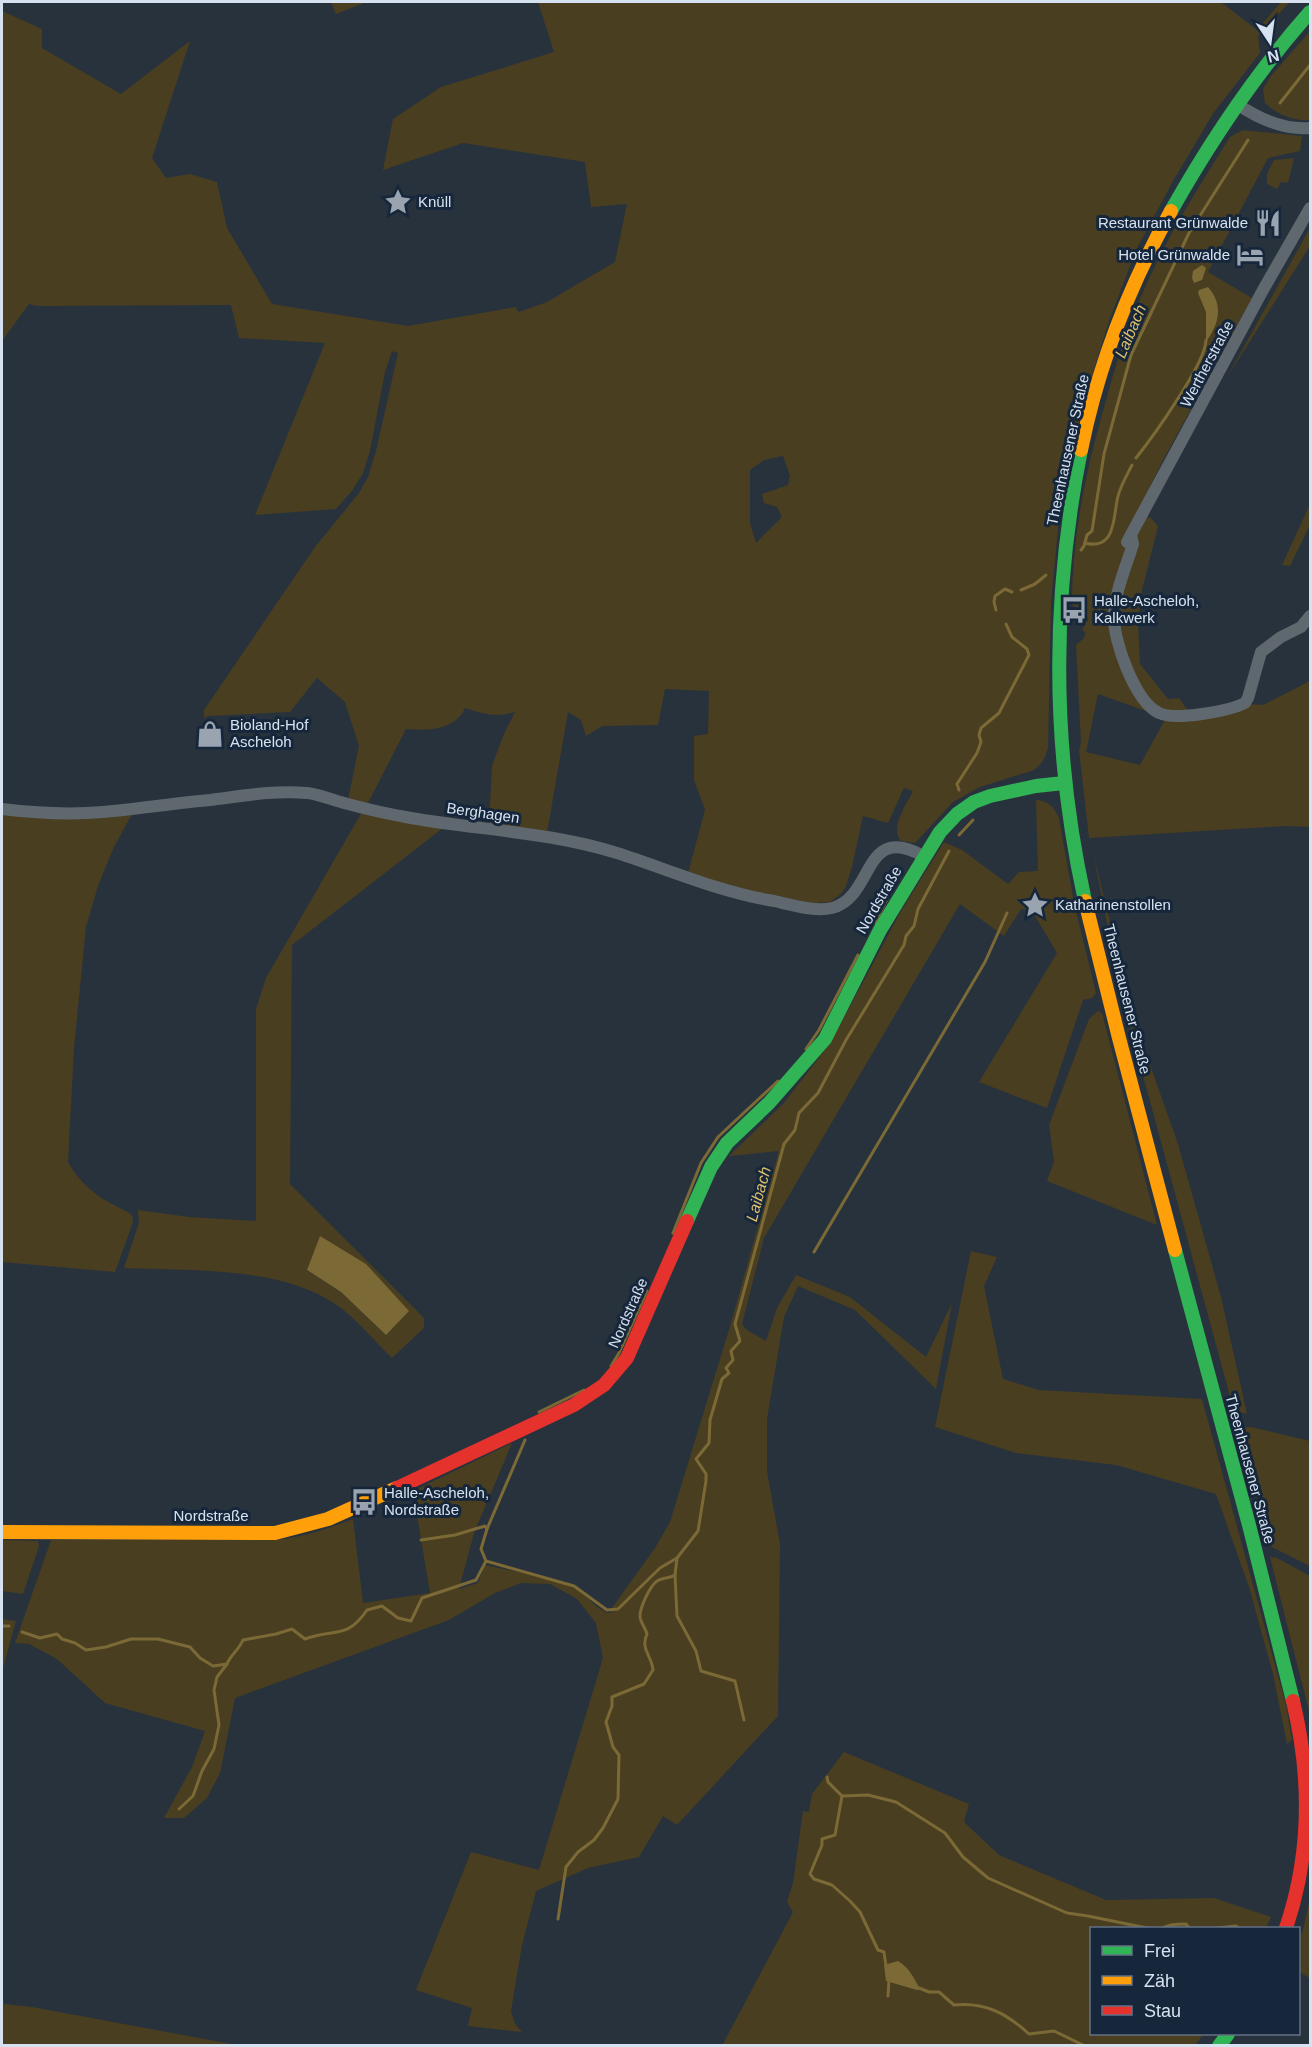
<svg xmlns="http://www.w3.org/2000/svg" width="1312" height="2047" font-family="Arial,sans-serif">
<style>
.green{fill:#493e20;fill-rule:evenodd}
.water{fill:#7b6936}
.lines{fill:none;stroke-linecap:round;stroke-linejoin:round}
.stream{stroke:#7b6936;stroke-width:3}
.street{stroke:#60686f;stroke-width:12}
.fast{stroke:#30b455;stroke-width:14}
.slow{stroke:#ff9f0a;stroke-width:14}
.jam{stroke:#e5322d;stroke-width:14}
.labels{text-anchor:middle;stroke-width:6;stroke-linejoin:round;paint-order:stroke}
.poi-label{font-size:15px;fill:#d7e2f0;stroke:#16273c;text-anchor:start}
.street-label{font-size:15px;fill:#d7e2f0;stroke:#16273c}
.water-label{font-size:16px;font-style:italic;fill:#e0c06b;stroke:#16273c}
</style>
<rect width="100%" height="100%" fill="#28323d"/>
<g class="green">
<path d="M 331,2 L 367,2 L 336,14 Z"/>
<path d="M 538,2 L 1221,2 L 1257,30 L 1281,2 L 1290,2 L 1258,36 L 1260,53 L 1214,112 L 1173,181 L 1136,250 L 1109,321 L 1083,405 L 1067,477 L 1058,529 L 1051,602 L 1048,748 C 1045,758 1043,763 1034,770 L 980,787 L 953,802 L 915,843 L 901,841 C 889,828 907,804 913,791 L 904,788 L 888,823 L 863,816 L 852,867 L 846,886 L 842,893 L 830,902 L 812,903 L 746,891 L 688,873 L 705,810 L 694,780 L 694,736 L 708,734 L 709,691 L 665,689 L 658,725 L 602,726 L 586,736 L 581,720 L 568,712 L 547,833 L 489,824 L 492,766 L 503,736 L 515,712 C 495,718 485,714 465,708 C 456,730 427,731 406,729 L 367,805 L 348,800 L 359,746 L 345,702 L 317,678 L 290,712 L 208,716 L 204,718 L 204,710 L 315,547 L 359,493 L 368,477 L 376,451 L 398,353 L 392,351 L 385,372 L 370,451 L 363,473 L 352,491 L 336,509 L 255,515 L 325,343 L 239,338 L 231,305 L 37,306 L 29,304 L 2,341 L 2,11 L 42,29 L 42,48 L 121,94 L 190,41 L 152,158 L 166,178 L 190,174 L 217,182 L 227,228 L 272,304 L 408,326 L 515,307 L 519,312 L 547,302 L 615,262 L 627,204 L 591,207 L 585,162 L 463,143 L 383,170 L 393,119 L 441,87 L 554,52 ZM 783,456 L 790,476 L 788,485 L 762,494 L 764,503 L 777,507 L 782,517 L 756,543 L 750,523 L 750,470 L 764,460 Z"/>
<path d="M 1310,31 L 1310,120 C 1293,121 1278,115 1265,103 L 1263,89 L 1271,76 Z"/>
<path d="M 1243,130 L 1302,136 L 1300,151 L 1268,158 L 1208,272 L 1252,298 L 1162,462 L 1138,511 L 1152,519 L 1158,526 L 1142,590 L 1138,623 L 1140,664 L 1168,699 L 1179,698 L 1189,712 L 1250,704 L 1263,705 L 1310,681 L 1310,827 L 1285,826 L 1089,838 L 1079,750 L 1081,743 L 1076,645 L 1083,639 L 1086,633 L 1082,630 L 1088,619 L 1083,611 L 1072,605 C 1072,536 1086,470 1105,404 C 1116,363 1129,322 1147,283 C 1170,232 1200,185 1230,137 ZM 1098,694 L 1166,718 L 1140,765 L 1086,752 Z"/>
<path d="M 1294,158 L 1288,183 L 1281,182 L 1277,189 L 1267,184 L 1267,174 L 1274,160 Z"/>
<path d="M 1310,228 L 1310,246 L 1226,379 Z"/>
<path d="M 1310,504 L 1310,525 L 1290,566 L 1282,565 Z"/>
<path d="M 1036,800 C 1049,801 1053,806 1059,818 L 1074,903 L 1096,993 L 1092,998 L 1083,1000 L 1047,1108 L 979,1082 L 1057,953 L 1032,911 L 1021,909 L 1004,936 L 960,904 L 764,1238 L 742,1324 L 747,1330 L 766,1341 L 777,1308 L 796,1275 L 850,1297 L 926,1357 L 952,1303 L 936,1389 L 855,1310 L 798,1286 L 784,1317 L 767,1419 L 767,1471 L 780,1544 L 778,1716 L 677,1825 L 663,1816 L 639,1857 L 588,1868 L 536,1891 L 522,1945 L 511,2011 L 515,2024 L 522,2032 L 468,2026 L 472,2008 L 416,1990 L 471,1852 L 539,1870 L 603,1658 L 596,1623 L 577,1599 L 550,1584 L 521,1583 L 495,1593 L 449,1620 L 235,1698 L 220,1773 L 207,1798 L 184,1818 L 164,1818 L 192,1767 L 205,1731 L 105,1703 L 57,1659 L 29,1644 L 15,1643 L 51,1540 L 276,1540 C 304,1537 327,1529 353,1519 L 363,1603 L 430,1593 L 413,1491 L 512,1443 L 474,1533 L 459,1589 L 478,1583 L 485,1565 C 514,1572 546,1575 573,1587 C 586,1593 598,1613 611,1613 L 612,1608 L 655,1548 L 670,1522 L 731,1323 L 779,1151 L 729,1156 L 784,1103 L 831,1042 L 901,911 L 944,842 L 962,850 L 1008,884 L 1019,872 L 1038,871 Z"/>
<path d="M 133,812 L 113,849 L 98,886 L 86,927 L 74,1048 L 68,1162 C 77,1179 93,1194 110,1203 C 118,1207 125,1210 132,1215 L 133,1222 L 115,1272 L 2,1262 L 2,813 Z"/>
<path d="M 362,812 L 443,828 L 292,945 L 290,1184 L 424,1318 L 424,1328 L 392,1358 C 374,1341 355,1317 335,1304 C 281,1266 188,1271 124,1268 L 139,1223 L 138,1210 L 189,1217 L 256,1221 L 256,1009 L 266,978 ZM 320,1236 L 386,1335 L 341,1292 L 308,1271 Z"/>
<path d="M 1093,853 L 1117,950 L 1148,1059 L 1178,1144 L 1221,1297 L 1247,1414 L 1234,1411 L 1122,998 Z"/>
<path d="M 1098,1011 L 1102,1013 L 1157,1225 L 1047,1181 L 1054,1162 L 1049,1125 L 1089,1019 Z"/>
<path d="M 971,1251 L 997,1257 L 984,1286 L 1003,1379 L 1039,1390 L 1202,1399 L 1286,1705 L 1292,1740 L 1287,1744 L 1273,1674 L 1249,1587 L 1216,1494 L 1116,1465 L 1016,1453 L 935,1427 Z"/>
<path d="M 1251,1427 L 1310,1441 L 1310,1566 L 1268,1545 L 1237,1428 Z"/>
<path d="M 2,1540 L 38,1541 L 39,1546 L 23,1594 L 2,1591 Z"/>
<path d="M 1270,1557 L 1277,1558 L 1310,1576 L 1310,1715 Z"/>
<path d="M 2,1619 L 16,1621 L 2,1672 Z"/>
<path d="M 844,1752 L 969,1804 L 964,1822 L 999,1855 L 1106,1900 L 1214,1898 L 1271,1917 L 1266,1928 L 1092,1928 L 1092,2034 L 1204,2034 L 1195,2045 L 722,2046 L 793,1912 L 787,1902 L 793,1883 L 803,1811 L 809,1812 L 812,1794 Z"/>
<path d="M 1310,1899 L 1310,1978 L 1299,1972 L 1299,1940 L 1303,1929 Z"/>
<path d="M 2,1989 L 4,2004 L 32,2007 L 237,2045 L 2,2045 Z"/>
</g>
<g class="water">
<path d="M 1202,265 L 1206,268 L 1202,280 L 1194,283 L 1192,278 L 1193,271 Z"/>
<path d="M 1208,287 C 1224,305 1219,324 1206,342 L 1206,312 L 1198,293 L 1199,290 Z"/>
<path d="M 320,1236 L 366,1264 L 409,1311 L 386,1335 L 341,1292 L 307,1270 Z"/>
<path d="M 898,1961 C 910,1968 913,1977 920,1989 L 917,1990 L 886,1981 L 884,1965 Z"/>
</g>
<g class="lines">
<g class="stream">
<path d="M 1280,103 L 1310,65"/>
<path d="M 1136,458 C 1152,438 1206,363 1206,340"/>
<path d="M 1085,543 C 1117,551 1113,515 1118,496 C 1121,485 1127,475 1132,465"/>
<path d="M 1081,550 L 1084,546 L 1087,535 L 1092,531 L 1104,454 L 1131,355 L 1189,233 L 1248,140"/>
<path d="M 1021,590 L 1035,584 L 1046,575"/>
<path d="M 996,610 L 994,602 L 995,596 L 1005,589 L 1012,592"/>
<path d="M 959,790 L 957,784 L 977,753 L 981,742 L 979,735 L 981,728 L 999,713 L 1029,655 L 1027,649 L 1012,637 L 1006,624"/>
<path d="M 959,835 L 973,820"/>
<path d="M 875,923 L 901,871"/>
<path d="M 806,1049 L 819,1030 L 858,955"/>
<path d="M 673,1233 L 701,1163 L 718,1137 L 778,1081"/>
<path d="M 814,1252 L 985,962 L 1007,913"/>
<path d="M 611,1366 L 619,1353 L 647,1291"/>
<path d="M 539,1412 L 584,1390"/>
<path d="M 487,1529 L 525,1440"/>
<path d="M 421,1540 L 455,1535 L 485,1526 L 487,1529 L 481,1549 L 486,1561"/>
<path d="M 675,1575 L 677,1616 L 696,1651 L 701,1671 L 735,1681 L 744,1720"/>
<path d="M 2,1626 L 9,1626"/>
<path d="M 22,1632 L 40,1638 L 57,1634 L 62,1639 L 75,1643 L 86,1650 L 106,1647 L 131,1639 L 158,1639 L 190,1647 L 200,1658 L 213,1666 L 227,1664 C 231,1654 239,1650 243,1640 L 276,1634 L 292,1629 L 305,1639 C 334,1628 347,1640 367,1610 L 382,1606 L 398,1618 L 411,1621 L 422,1598 L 476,1580 L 486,1561 L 574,1586 L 607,1610 L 618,1609 L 660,1568 L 677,1558 L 698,1531 L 706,1481 L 706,1474 L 696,1459 L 709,1443 L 710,1420 L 722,1379 L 729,1373 L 726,1368 L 733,1360 L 731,1351 L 740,1341 L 735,1324 L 784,1144 L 795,1130 L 799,1113 L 818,1093 L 846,1040 L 904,945 L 906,936 L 914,926 L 918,909 L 949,851"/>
<path d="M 827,1777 L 828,1782 L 842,1796 L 835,1835 L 822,1839 L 822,1845 L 810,1874 L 814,1879 L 832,1885 L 850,1901 L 860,1912 L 878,1950 L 884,1952 L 886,1966"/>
<path d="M 842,1796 L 868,1795 L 896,1802 L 945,1833 L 963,1857 L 988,1878 L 1067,1913 L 1088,1916 L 1147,1928"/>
<path d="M 179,1809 L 193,1796 L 202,1771 L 214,1749 L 219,1725 L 214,1690 L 217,1677 L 227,1664"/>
<path d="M 558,1919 L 566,1867 L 578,1852 L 594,1840 L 603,1828 L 618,1799 L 619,1755 L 613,1747 L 606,1722 L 612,1706 L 612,1697 L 644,1684 L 653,1670 C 652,1656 640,1649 647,1634 C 645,1627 640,1622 640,1616 C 640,1607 650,1586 657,1581 C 663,1577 669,1579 675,1575 L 677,1558"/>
<path d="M 1163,1928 C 1168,1924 1179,1924 1186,1924 L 1189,1928"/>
<path d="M 1218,1928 L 1236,1926 L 1239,1928"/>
<path d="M 919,1988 L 929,1992 L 939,1992 L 954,2005 C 985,2002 1006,2013 1029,2034 L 1054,2031 L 1085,2046"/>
<path d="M 888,1996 L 889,1980"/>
</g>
<g class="street">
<path d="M 1237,104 C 1259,119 1283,130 1310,128"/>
<path d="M 1131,535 L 1133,544 C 1126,567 1115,591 1114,616 C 1113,640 1135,702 1159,713 C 1175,721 1229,711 1245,703 L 1248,698 L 1261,652 L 1281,637 L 1301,627 L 1310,616"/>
<path d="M 1127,542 L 1263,290 L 1310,208"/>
<path d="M 2,809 C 35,813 70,815 103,812 C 139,809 174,803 210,800 C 242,796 274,790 307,793 C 319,794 332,800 344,803 C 366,809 388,814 411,818 C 479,830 550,832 617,853 C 670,870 719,892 774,901 C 792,905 815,912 832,908 C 875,897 862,822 923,856"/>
</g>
<g class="fast">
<path d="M 1171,211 C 1211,140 1256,73 1310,12"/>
<path d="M 1081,450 C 1051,600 1052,752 1085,901"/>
<path d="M 687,1221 L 711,1167 L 727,1143 L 769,1103 L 825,1039 L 880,930 L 940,832 L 957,814 L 974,802 L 990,796 L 1036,786 L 1064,783"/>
<path d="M 1175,1250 L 1249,1525 L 1293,1701"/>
<path d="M 1219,2046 L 1228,2034"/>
</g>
<g class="slow">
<path d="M 1081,450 C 1098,366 1129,286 1171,211"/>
<path d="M 1085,901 L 1119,1038 L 1175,1250"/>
<path d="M 2,1532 L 275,1533 L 328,1519 L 397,1488"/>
</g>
<g class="jam">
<path d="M 397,1488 L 574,1405 L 604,1385 L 627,1358 L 687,1221"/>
<path d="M 1286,1928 C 1311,1854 1311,1776 1293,1701"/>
</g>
</g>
<defs>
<symbol id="sight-bare" viewBox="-9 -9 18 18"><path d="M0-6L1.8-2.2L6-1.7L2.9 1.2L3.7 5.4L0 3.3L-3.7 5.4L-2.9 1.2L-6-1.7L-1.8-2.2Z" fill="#9aa4b1" stroke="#16273c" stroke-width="2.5" paint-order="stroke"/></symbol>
<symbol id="restaurant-bare" viewBox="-9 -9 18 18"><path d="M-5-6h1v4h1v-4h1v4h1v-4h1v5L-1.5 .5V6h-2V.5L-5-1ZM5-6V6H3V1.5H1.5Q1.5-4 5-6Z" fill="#9aa4b1" stroke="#16273c" stroke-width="2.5" paint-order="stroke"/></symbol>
<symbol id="hotel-bare" viewBox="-9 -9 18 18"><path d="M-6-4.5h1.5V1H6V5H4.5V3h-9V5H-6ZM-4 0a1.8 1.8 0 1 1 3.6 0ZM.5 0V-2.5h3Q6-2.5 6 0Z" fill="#9aa4b1" stroke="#16273c" stroke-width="2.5" paint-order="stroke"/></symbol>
<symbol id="bus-bare" viewBox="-9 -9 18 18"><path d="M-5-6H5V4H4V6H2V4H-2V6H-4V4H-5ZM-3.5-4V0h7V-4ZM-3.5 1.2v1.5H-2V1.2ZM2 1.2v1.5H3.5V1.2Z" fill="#9aa4b1" stroke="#16273c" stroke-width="2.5" paint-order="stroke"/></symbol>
<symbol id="shop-bare" viewBox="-9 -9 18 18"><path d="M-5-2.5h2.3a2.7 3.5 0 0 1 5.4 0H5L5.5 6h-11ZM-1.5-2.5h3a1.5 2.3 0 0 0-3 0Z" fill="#9aa4b1" stroke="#16273c" stroke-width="2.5" paint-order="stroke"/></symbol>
</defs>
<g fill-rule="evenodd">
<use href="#sight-bare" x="379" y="183" width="38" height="38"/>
<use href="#restaurant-bare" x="1249" y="204" width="38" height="38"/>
<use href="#hotel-bare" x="1231" y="236" width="38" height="38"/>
<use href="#bus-bare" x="1055" y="591" width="38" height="38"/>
<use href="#shop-bare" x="191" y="715" width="38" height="38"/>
<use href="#sight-bare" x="1016" y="886" width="38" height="38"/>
<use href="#bus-bare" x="345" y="1483" width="38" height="38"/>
</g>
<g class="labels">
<g class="poi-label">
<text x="418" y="207">Knüll</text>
<text x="1248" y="228" text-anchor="end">Restaurant Grünwalde</text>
<text x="1230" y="260" text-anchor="end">Hotel Grünwalde</text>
<text x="1094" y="606">Halle-Ascheloh,<tspan x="1094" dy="17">Kalkwerk</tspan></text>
<text x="230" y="730">Bioland-Hof<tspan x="230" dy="17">Ascheloh</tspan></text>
<text x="1055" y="910">Katharinenstollen</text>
<text x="384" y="1498">Halle-Ascheloh,<tspan x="384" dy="17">Nordstraße</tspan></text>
</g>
<g class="street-label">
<text transform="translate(1207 364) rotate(-62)" y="5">Wertherstraße</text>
<text transform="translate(1068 450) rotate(-78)" y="5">Theenhausener Straße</text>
<text transform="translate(483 813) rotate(8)" y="5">Berghagen</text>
<text transform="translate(879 900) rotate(-60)" y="5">Nordstraße</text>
<text transform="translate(1127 999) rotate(76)" y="5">Theenhausener Straße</text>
<text transform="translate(628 1313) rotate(-66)" y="5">Nordstraße</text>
<text transform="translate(1250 1469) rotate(75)" y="5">Theenhausener Straße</text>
<text x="211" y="1521">Nordstraße</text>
</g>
<g class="water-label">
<text transform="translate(1130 331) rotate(-67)" y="6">Laibach</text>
<text transform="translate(758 1194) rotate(-75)" y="6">Laibach</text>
</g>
</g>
<rect width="1312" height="2047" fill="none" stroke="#d7e2f0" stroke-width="6"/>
<rect x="1090" y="1927" width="210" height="108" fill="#16273c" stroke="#637284" stroke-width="1.5"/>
<rect x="1102" y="1946" width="30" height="9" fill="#30b455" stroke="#637284" stroke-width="1.5"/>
<text x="1144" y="1957" font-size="18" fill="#d7e2f0">Frei</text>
<rect x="1102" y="1976" width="30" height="9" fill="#ff9f0a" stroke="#637284" stroke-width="1.5"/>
<text x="1144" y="1987" font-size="18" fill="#d7e2f0">Zäh</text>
<rect x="1102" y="2006" width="30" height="9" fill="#e5322d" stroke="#637284" stroke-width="1.5"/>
<text x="1144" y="2017" font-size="18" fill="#d7e2f0">Stau</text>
<g transform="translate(1270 42) rotate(167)" stroke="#16273c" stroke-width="4.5" paint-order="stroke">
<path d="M0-4.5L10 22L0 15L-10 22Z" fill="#d7e2f0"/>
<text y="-9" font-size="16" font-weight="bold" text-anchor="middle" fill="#d7e2f0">N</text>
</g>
</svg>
